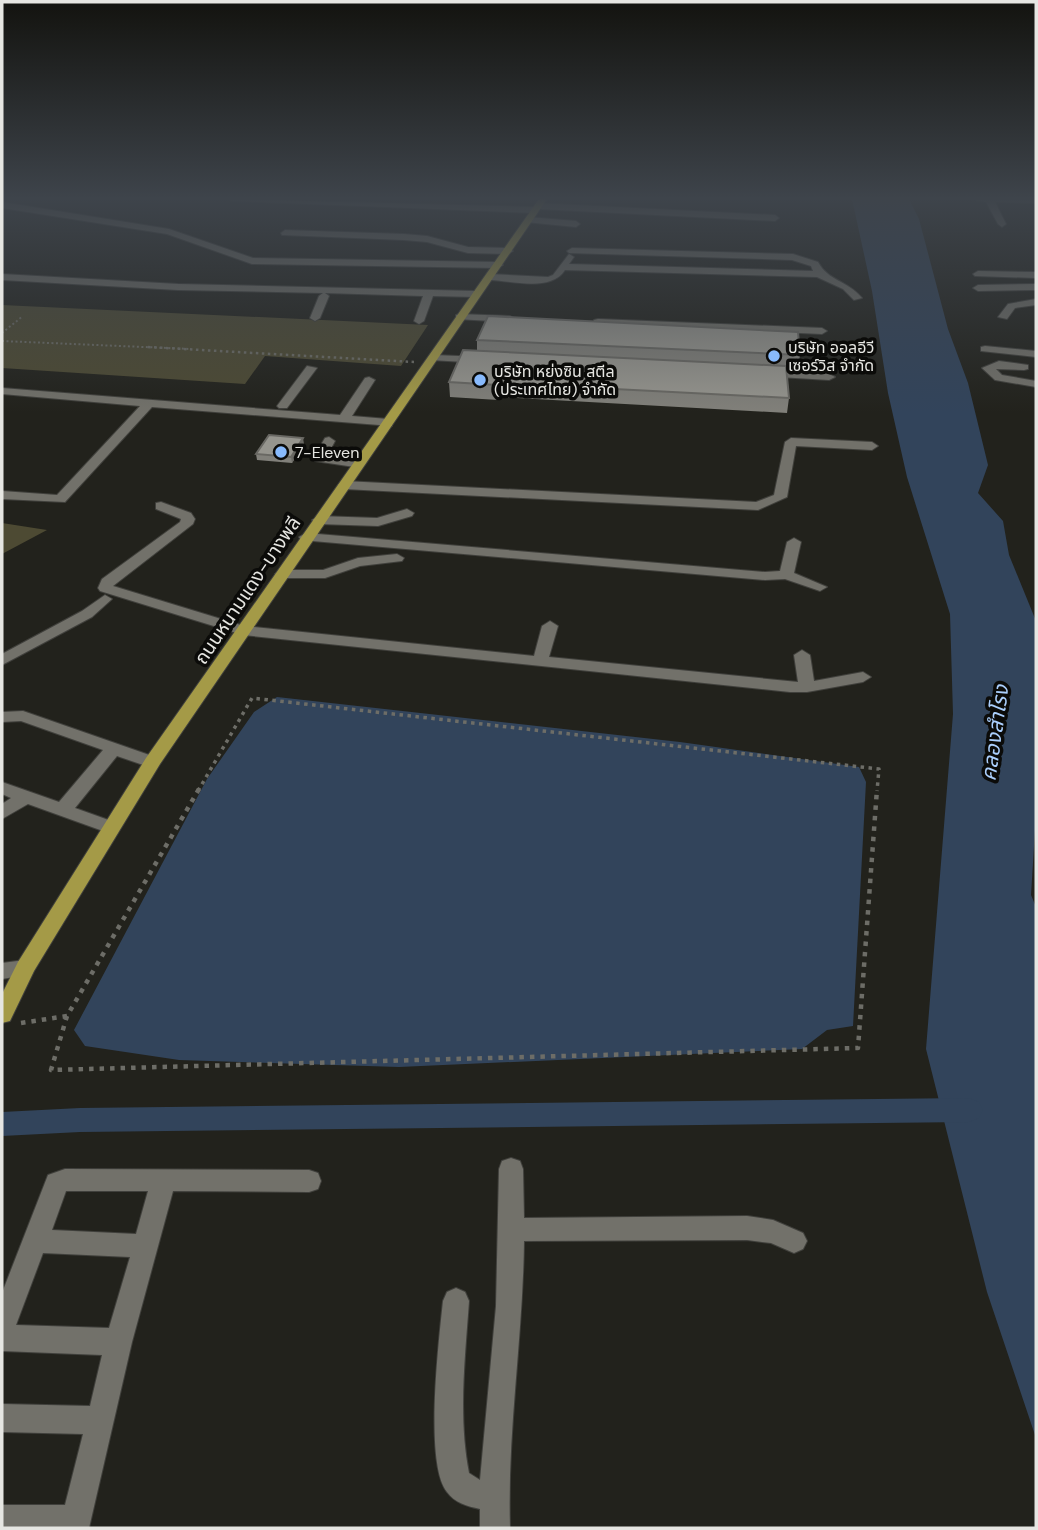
<svg xmlns="http://www.w3.org/2000/svg" width="1038" height="1530" font-family="'DM Sans','Noto Sans Thai',sans-serif">
<style>
.green{fill:#4d4a33}
.water{fill:#32445b}
.lines{fill:none;stroke-linecap:round;stroke-linejoin:round}
.canal{fill:#32445b;fill-rule:evenodd}
.minor-casing{stroke:#40403c;stroke-width:2}
.major-casing{stroke:#40403c;stroke-width:2}
.path-far3{stroke:#6d6d67;stroke-width:2;stroke-dasharray:2 2.5;stroke-linecap:butt}
.path-far2{stroke:#6d6d67;stroke-width:2.5;stroke-dasharray:2.5 3.5;stroke-linecap:butt}
.path-far1{stroke:#6d6d67;stroke-width:3.5;stroke-dasharray:3.5 4.5;stroke-linecap:butt}
.path{stroke:#6d6d67;stroke-width:4.5;stroke-dasharray:4.5 6;stroke-linecap:butt}
.minor{fill:#72716a;fill-rule:evenodd}
.major{fill:#a49a47;fill-rule:evenodd}
.wall{fill:#81807a}
.shaded-wall{fill:#696863}
.building{fill:#96958e;stroke:#696863;stroke-width:2}
.poi-dot{fill:#88bafc;stroke:#0b0b09;stroke-width:2.5}
.labels{text-anchor:middle;stroke-width:7;stroke-linejoin:round;paint-order:stroke}
.far-poi-label{font-size:16px;fill:#e6e6e2;stroke:#0b0b09;text-anchor:start}
.street-label{font-size:19px;fill:#e6e6e2;stroke:#0b0b09}
.water-label{font-size:21px;font-style:italic;fill:#abcffd;stroke:#0b0b09}
</style>
<rect width="100%" height="100%" fill="#22221c"/>
<g class="green">
<path d="M 2,305 L 428,325 L 401,366 L 265,356 L 245,384 L 2,368 Z"/>
<path d="M 2,523 L 47,530 L 2,554 Z"/>
</g>
<g class="water">
<path d="M 852,199 L 909,199 L 919,219 L 948,329 L 968,383 L 988,465 L 978,493 L 1003,521 L 1009,555 L 1036,621 L 1036,814 L 1031,895 L 1036,907 L 1036,1438 L 987,1292 L 926,1049 L 953,714 L 950,614 L 907,477 L 888,393 L 872,291 Z"/>
<path d="M 277,697 L 680,742 L 859,767 L 866,782 L 853,1026 L 827,1030 L 802,1049 L 399,1067 L 179,1060 L 85,1046 L 74,1030 L 207,779 L 254,712 Z"/>
</g>
<g class="lines">
<path class="canal" d="M 969,1098 L 979,1102 L 983,1110 L 979,1118 L 969,1122 L 80,1132 L 2,1136 L 2,1112 L 80,1108 Z"/>
<defs>
<g id="minor">
<path d="M 229,199 L 534,207 L 537,203 L 775,215 L 779,218 L 775,221 L 538,209 L 535,213 L 233,201 Z"/>
<path d="M 971,199 L 1036,199 L 1036,203 L 995,202 L 1006,224 L 1002,227 L 998,224 L 986,202 Z"/>
<path d="M 2,202 L 169,229 L 253,258 L 498,262 L 503,265 L 498,268 L 252,264 L 167,234 L 2,208 Z"/>
<path d="M 528,217 L 576,221 L 580,224 L 576,227 L 525,222 Z"/>
<path d="M 285,230 L 404,234 L 427,236 L 468,247 L 508,248 L 513,251 L 508,254 L 468,253 L 427,242 L 404,240 L 282,235 L 281,233 Z"/>
<path d="M 572,248 L 793,254 L 818,262 C 828,281 847,280 862,298 L 854,300 L 843,289 L 817,277 L 565,270 C 551,292 513,281 490,280 L 485,277 L 490,274 L 548,277 L 553,275 L 569,254 L 574,257 L 569,264 L 813,271 L 811,266 L 792,260 L 569,253 L 567,251 Z"/>
<path d="M 978,271 L 1036,272 L 1036,278 L 975,276 L 973,274 Z"/>
<path d="M 2,274 L 178,284 L 476,291 L 481,294 L 476,297 L 433,296 L 424,321 L 419,324 L 414,321 L 423,296 L 325,293 L 329,296 L 320,318 L 315,321 L 310,318 L 319,296 L 323,293 L 178,290 L 2,280 Z"/>
<path d="M 1036,284 L 1036,290 L 978,291 L 973,288 L 978,285 Z"/>
<path d="M 1036,299 L 1036,305 L 1015,308 L 1007,319 L 998,317 L 1008,304 Z"/>
<path d="M 460,314 L 510,316 L 515,319 L 510,322 L 456,319 L 456,315 Z"/>
<path d="M 598,319 L 822,328 L 827,331 L 822,334 L 594,324 L 594,320 Z"/>
<path d="M 985,346 L 1036,351 L 1036,357 L 981,351 L 981,347 Z"/>
<path d="M 434,355 L 483,357 L 488,360 L 483,363 L 430,360 L 429,358 Z"/>
<path d="M 999,361 L 1028,365 L 1028,369 L 1024,370 L 996,369 L 1002,375 L 1036,381 L 1036,387 L 995,380 L 982,368 Z"/>
<path d="M 307,366 L 317,368 L 287,408 L 279,408 L 277,406 Z"/>
<path d="M 766,371 L 829,374 L 835,377 L 829,380 L 762,376 L 760,374 Z"/>
<path d="M 369,377 L 375,380 L 352,416 L 388,419 L 392,420 L 392,426 L 152,407 L 65,502 L 2,499 L 2,491 L 57,495 L 140,406 L 2,394 L 2,388 L 340,415 L 365,378 Z"/>
<path d="M 329,437 L 335,441 L 327,456 L 361,462 L 361,468 L 315,461 L 313,458 L 325,438 Z"/>
<path d="M 791,438 L 872,442 L 878,446 L 872,450 L 796,446 L 787,497 L 758,510 L 344,489 L 338,485 L 344,481 L 756,502 L 774,495 L 785,442 Z"/>
<path d="M 161,502 L 191,513 L 195,519 L 193,524 L 113,586 L 244,626 L 534,656 L 542,626 L 550,621 L 558,626 L 549,657 L 798,682 L 794,655 L 802,650 L 810,655 L 814,681 L 863,672 L 871,677 L 863,682 L 807,692 L 790,692 L 243,635 L 100,591 L 98,588 L 102,579 L 180,522 L 181,519 L 156,509 L 156,503 Z"/>
<path d="M 407,509 L 414,513 L 412,516 L 378,526 L 319,524 L 312,520 L 319,516 L 377,518 Z"/>
<path d="M 306,533 L 765,572 L 780,571 L 787,542 L 794,538 L 801,542 L 794,573 L 827,587 L 820,591 L 785,579 L 765,580 L 301,540 L 299,537 Z"/>
<path d="M 397,554 L 404,558 L 402,561 L 360,566 L 325,578 L 282,578 L 275,574 L 282,570 L 323,570 L 358,558 Z"/>
<path d="M 105,595 L 112,599 L 92,617 L 2,665 L 2,654 L 82,611 Z"/>
<path d="M 23,711 L 158,758 L 161,762 L 158,766 L 152,768 L 117,756 L 75,808 L 117,823 L 119,827 L 117,831 L 103,831 L 28,804 L 2,819 L 2,804 L 11,798 L 2,794 L 2,782 L 59,802 L 103,750 L 21,721 L 2,722 L 2,712 Z"/>
<path d="M 25,960 L 32,962 L 35,968 L 32,974 L 2,979 L 2,963 Z"/>
<path d="M 511,1158 L 520,1161 L 523,1169 L 524,1218 L 747,1216 L 773,1220 L 803,1233 L 807,1241 L 803,1249 L 794,1253 L 771,1243 L 747,1240 L 524,1241 C 523,1337 507,1432 510,1528 L 480,1528 L 480,1509 C 467,1506 455,1503 447,1492 C 424,1464 439,1339 443,1301 L 447,1292 L 456,1288 L 465,1292 L 469,1301 C 465,1358 458,1417 469,1473 L 480,1480 L 496,1306 L 499,1169 L 502,1161 Z"/>
<path d="M 65,1169 L 309,1170 L 318,1173 L 321,1181 L 318,1189 L 309,1192 L 173,1191 L 132,1342 L 89,1528 L 2,1528 L 2,1505 L 65,1505 L 83,1434 L 2,1432 L 2,1404 L 90,1406 L 102,1355 L 2,1351 L 2,1293 L 48,1175 ZM 66,1191 L 148,1191 L 136,1234 L 52,1230 ZM 43,1253 L 130,1257 L 109,1328 L 16,1325 Z"/>
</g>
<path id="major" d="M 539,199 L 547,199 L 160,764 L 34,971 L 10,1021 L 2,1023 L 2,994 L 18,962 L 146,758 Z"/>
</defs>
<use href="#minor" class="minor-casing"/>
<use href="#major" class="major-casing"/>
<g class="path-far3">
<path d="M 2,333 L 23,316"/>
<path d="M 2,341 L 191,349"/>
</g>
<path class="path-far2" d="M 148,347 L 414,362"/>
<path class="path-far1" d="M 198,791 L 252,698 L 879,769 L 877,791"/>
<g class="path">
<path d="M 199,789 L 67,1016 L 51,1070 L 858,1048 L 877,789"/>
<path d="M 21,1023 L 67,1016"/>
</g>
<use href="#minor" class="minor"/>
<use href="#major" class="major"/>
</g>
<g class="wall">
<path d="M 477,340 L 800,355 L 798,369 L 787,369 L 789,398 L 787,413 L 498,397 L 498,400 L 450,397 L 449,382 L 477,351 Z"/>
<path d="M 304,444 L 292,463 L 257,460 L 256,454 Z"/>
</g>
<path class="shaded-wall" d="M 303,438 L 304,444 L 292,463 L 291,457 Z"/>
<g class="building">
<path d="M 488,316 L 798,332 L 800,355 L 477,340 Z"/>
<path d="M 463,350 L 786,366 L 789,398 L 498,383 L 497,385 L 449,382 Z"/>
<path d="M 269,435 L 303,438 L 291,457 L 256,454 Z"/>
</g>
<linearGradient id="sky" x2="0" y2="1"><stop stop-color="#13130f"/><stop offset="0.48" stop-color="#3e444b"/><stop offset="1" stop-color="#3e444b" stop-opacity="0"/></linearGradient>
<rect width="1038" height="413" fill="url(#sky)"/>
<g class="poi-dot">
<circle cx="774" cy="356" r="7"/>
<circle cx="480" cy="380" r="7"/>
<circle cx="281" cy="452" r="7"/>
</g>
<g class="labels">
<g class="far-poi-label">
<text x="788" y="353">บริษัท ออลอีวี<tspan x="788" dy="18">เซอร์วิส จำกัด</tspan></text>
<text x="494" y="377">บริษัท หย่งซิน สตีล<tspan x="494" dy="18">(ประเทศไทย) จํากัด</tspan></text>
<text x="295" y="458">7-Eleven</text>
</g>
<g class="street-label">
<text transform="translate(247 590) rotate(-56)" y="7">ถนนหนามแดง-บางพลี</text>
</g>
<g class="water-label">
<text transform="translate(995 733) rotate(-82)" y="7">คลองสำโรง</text>
</g>
</g>
<rect width="1038" height="1530" fill="none" stroke="#e6e6e2" stroke-width="7"/>
</svg>
